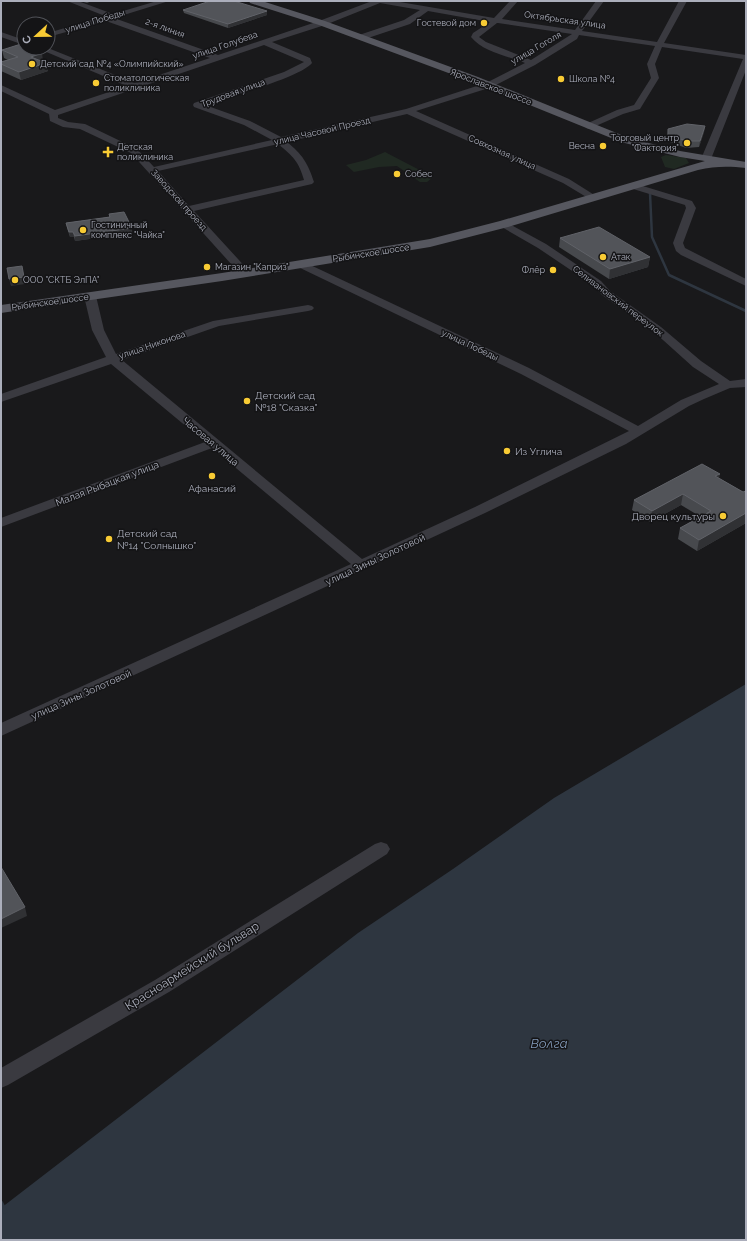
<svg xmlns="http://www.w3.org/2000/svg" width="747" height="1241" font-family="Raleway,sans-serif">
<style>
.green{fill:#202922}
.water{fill:#2e3640}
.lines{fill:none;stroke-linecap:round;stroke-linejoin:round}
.stream-far1{stroke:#2e3640;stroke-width:2.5}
.stream{stroke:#2e3640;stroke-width:4.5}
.minor{fill:#3a3a40;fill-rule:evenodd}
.major{fill:#56575f;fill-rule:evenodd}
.wall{fill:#47494d}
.shaded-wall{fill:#303134}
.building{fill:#525459;stroke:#606268}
.poi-dot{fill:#f8cb34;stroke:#141416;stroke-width:1.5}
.labels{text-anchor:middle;stroke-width:3;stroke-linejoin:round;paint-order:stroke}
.far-street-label{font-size:9px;fill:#abaebb;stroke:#141416}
.far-poi-label{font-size:9px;fill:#abaebb;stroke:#141416;text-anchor:start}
.poi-label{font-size:10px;fill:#abaebb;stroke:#141416;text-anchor:start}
.street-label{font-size:10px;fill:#abaebb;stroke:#141416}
.near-street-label{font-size:12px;fill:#abaebb;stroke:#141416}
.near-water-label{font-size:13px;font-style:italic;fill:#8198b7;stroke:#141416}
</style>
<rect width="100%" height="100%" fill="#19191b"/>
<g class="green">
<path d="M 385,152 L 433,177 L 427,182 L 420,182 L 397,166 L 379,167 L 354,172 L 346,165 L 366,160 Z"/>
<path d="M 666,155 L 686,158 L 689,163 L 674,169 L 665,167 L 661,157 Z"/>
</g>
<path class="water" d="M 746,684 L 746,1240 L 1,1240 L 1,1208 L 358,933 L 453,869 L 554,798 Z"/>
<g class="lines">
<path class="stream-far1" d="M 650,193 L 652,237 L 669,275 L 746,311"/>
<path class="stream" d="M 1,1203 L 5,1211"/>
<g class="minor">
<path d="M 67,1 L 78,1 L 113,14 L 157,1 L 169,1 L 114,18 L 218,55 L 319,21 L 372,1 L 394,1 L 494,18 L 510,1 L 518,1 L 502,19 L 575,30 L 596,1 L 604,1 L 582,31 L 657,42 L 679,1 L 687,1 L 664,43 L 746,55 L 746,70 L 711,159 L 706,162 L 701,159 L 743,59 L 662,47 L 655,64 L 659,78 L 640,109 L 623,114 L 589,129 L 586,128 L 585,126 L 586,124 L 617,110 L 634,105 L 651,78 L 647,64 L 655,46 L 579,35 L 577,39 L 535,65 L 492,87 L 416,111 L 569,179 L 596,196 L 598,198 L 593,201 L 563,183 L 407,114 L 287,142 C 302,154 308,163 314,182 L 312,184 L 194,211 L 249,271 L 250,273 L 249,275 L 241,275 L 131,153 L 80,129 L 63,127 L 50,121 L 49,114 L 1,91 L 1,85 L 55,110 L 127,86 L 37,48 L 48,48 L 135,83 L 210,58 L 106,21 L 48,37 L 48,33 L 105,16 ZM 380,3 L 420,10 L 404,20 L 359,35 L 359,39 L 365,39 L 410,24 L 428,11 L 490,22 L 473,33 L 471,37 C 483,52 508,56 525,63 L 486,83 L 406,109 L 281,137 L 250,121 L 205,105 C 226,98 301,77 312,63 L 310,58 L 272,42 L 325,25 ZM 497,23 L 498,23 L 572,34 L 531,60 L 486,42 L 479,37 ZM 264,45 L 304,62 L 284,72 L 194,103 L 193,105 L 194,107 L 244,125 L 272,140 L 154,167 L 137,149 L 85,124 L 68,122 L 58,118 L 58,115 ZM 278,144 C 293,156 299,162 304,180 L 189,206 L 158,171 Z"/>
<path d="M 1,32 L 24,40 L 24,45 L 1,37 Z"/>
<path d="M 633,183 L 692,201 L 696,208 L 683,243 L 685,248 L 746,279 L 746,286 L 681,255 L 676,251 L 673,243 L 686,208 L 685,205 L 630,188 L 628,186 L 630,184 Z"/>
<path d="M 504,221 L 546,244 L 601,281 L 610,291 L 661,327 L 701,361 L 730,381 L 746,379 L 746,387 L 730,388 L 704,399 L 689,406 L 626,444 L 485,513 L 217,637 L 1,736 L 1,723 L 351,564 L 212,448 L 1,527 L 1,518 L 205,442 L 111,364 L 1,402 L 1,394 L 106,357 L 92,330 L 84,296 L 86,294 L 90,293 L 96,296 L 104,330 L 116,354 L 213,321 L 308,305 L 312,306 L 314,308 L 312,310 L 308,311 L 219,326 L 122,360 L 362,559 L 475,507 L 629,431 L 521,374 L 296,266 L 295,264 L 296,262 L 304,262 L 529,368 L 638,426 L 681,400 L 719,384 L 693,367 L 653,331 L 602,295 L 593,285 L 538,248 L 500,226 L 499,224 Z"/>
<path d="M 381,842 L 387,844 L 390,849 L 387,854 L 169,992 L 8,1085 L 1,1088 L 1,1068 L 155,980 L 375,844 Z"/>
</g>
<path class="major" d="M 249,1 L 262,1 L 325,21 L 478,77 L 629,138 L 680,151 L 746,162 L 746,168 C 729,166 715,166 698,170 L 508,227 L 430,247 L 222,281 L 1,313 L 1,305 L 222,273 L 430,239 L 500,221 L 705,161 L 680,157 L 621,142 L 470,81 L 319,25 L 250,3 Z"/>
</g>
<g class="wall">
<path d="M 80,1 L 92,1 L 87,3 Z"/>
<path d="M 183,10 L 267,11 L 267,15 L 228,28 L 184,13 Z"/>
<path d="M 2,50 L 43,61 L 42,62 L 48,71 L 21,80 L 1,71 L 1,62 L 8,60 L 4,58 Z"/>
<path d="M 705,126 L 704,132 L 699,147 L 686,148 L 667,141 L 668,129 Z"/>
<path d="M 109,214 L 132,233 L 75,241 L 74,237 L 70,237 L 67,228 L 66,223 L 109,217 Z"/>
<path d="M 560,238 L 650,257 L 648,267 L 609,279 L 559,247 Z"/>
<path d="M 719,478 L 743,492 L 746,491 L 746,523 L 697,551 L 678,539 L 680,528 L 701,517 L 681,505 L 650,522 L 632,510 L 634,500 Z"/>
</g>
<g class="shaded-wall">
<path d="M 267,11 L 267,15 L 228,28 L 228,24 Z"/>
<path d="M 42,53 L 43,61 L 32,65 L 31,57 Z"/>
<path d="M 46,63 L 48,71 L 21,80 L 19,72 Z"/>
<path d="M 705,126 L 704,132 L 699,147 L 700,141 Z"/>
<path d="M 132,228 L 132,233 L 75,241 L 75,236 Z"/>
<path d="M 69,232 L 73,232 L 74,237 L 70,237 Z"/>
<path d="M 650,257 L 648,267 L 609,279 L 610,269 Z"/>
<path d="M 24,277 L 25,284 L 11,286 L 9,279 Z"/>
<path d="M 720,474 L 718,484 L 715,476 Z"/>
<path d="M 683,494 L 681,505 L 650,522 L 652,511 Z"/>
<path d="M 746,513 L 746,523 L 697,551 L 699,540 Z"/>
<path d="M 25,907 L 27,916 L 1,928 L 1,919 Z"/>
</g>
<g class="building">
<path d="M 210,1 L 234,1 L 267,11 L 228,24 L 183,10 Z"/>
<path d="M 21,44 L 24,46 L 24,48 L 30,48 L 42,53 L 31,57 L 46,63 L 19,72 L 1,64 L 1,62 L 18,57 L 2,50 Z"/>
<path d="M 687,124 L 705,126 L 700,141 L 687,141 L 668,135 L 668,129 Z"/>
<path d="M 124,212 L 132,228 L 75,236 L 73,232 L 69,232 L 66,223 L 110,217 L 109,214 Z"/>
<path d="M 599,227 L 650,257 L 610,269 L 560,238 Z"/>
<path d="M 22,266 L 24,277 L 9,279 L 7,268 Z"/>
<path d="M 702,464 L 720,474 L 715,476 L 743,492 L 746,491 L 746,513 L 699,540 L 680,528 L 711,511 L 683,494 L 652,511 L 634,500 Z"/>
<path d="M 1,867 L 25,907 L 1,919 Z"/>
</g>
<g class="poi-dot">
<circle cx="484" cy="23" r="4"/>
<circle cx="32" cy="64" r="4"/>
<circle cx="561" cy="79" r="4"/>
<circle cx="96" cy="83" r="4"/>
<circle cx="687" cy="143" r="4"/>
<circle cx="603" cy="146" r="4"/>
<path d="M106 146h4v4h4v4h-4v4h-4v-4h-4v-4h4z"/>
<circle cx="397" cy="174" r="4"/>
<circle cx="83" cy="230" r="4"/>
<circle cx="603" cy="257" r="4"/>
<circle cx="207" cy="267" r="4"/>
<circle cx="553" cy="270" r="4"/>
<circle cx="15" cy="280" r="4"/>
<circle cx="247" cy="401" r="4"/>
<circle cx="507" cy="451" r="4"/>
<circle cx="212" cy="476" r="4"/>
<circle cx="723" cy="516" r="4"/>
<circle cx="109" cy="539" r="4"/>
</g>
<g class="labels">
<g class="far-street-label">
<text transform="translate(565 20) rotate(8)" y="3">Октябрьская улица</text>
<text transform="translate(95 21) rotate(-17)" y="3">улица Победы</text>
<text transform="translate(165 28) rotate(20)" y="3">2-я линия</text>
<text transform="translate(225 45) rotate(-19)" y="3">улица Голубева</text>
<text transform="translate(536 48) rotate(-30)" y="3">улица Гоголя</text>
<text transform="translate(491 87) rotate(21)" y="3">Ярославское шоссе</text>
<text transform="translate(233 93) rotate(-20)" y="3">Трудовая улица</text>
<text transform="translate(322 131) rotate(-13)" y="3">улица Часовой Проезд</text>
<text transform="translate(502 152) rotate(24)" y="3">Совхозная улица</text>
<text transform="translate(179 200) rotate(48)" y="3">Заводской проезд</text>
<text transform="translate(371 253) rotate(-9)" y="3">Рыбинское шоссе</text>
<text transform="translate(618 301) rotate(37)" y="3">Селивановский переулок</text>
<text transform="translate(50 302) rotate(-8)" y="3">Рыбинское шоссе</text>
<text transform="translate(152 345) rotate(-19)" y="3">улица Никонова</text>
<text transform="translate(470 345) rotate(25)" y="3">улица Победы</text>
</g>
<g class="far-poi-label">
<text x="476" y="26" text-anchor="end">Гостевой дом</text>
<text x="40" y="67">Детский сад №4 «Олимпийский»</text>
<text x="104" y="81">Стоматологическая<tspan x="104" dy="10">поликлиника</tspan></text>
<text x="569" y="82">Школа №4</text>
<text x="679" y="141" text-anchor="end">Торговый центр<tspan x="679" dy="10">"Фактория"</tspan></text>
<text x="595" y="149" text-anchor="end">Весна</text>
<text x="117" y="150">Детская<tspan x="117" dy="10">поликлиника</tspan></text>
<text x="405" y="177">Собес</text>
<text x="91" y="228">Гостиничный<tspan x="91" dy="10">комплекс "Чайка"</tspan></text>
<text x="611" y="260">Атак</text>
<text x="215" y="270">Магазин "Каприз"</text>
<text x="545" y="273" text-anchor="end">Флёр</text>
<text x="23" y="283">ООО "СКТБ ЭлПА"</text>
</g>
<g class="poi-label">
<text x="255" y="399">Детский сад<tspan x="255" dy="12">№18 "Сказка"</tspan></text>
<text x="515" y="455">Из Углича</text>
<text x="212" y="492" text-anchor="middle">Афанасий</text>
<text x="715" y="520" text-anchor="end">Дворец культуры</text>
<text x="117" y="537">Детский сад<tspan x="117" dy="12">№14 "Солнышко"</tspan></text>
</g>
<g class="street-label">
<text transform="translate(211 441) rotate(40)" y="4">Часовая улица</text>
<text transform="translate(107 483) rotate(-21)" y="4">Малая Рыбацкая улица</text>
<text transform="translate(375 559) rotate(-25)" y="4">улица Зины Золотовой</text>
<text transform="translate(81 694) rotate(-24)" y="4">улица Зины Золотовой</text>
</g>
<g class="near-street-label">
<text transform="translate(192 966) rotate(-32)" y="4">Красноармейский бульвар</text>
</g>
<g class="near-water-label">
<text x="549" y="1048">Волга</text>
</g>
</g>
<rect width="747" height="1241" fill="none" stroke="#abaebb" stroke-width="4"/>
<g transform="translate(36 36) rotate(248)"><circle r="19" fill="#141416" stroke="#505258"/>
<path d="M0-3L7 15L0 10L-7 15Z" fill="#f8cb34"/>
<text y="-6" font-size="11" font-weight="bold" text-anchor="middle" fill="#abaebb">С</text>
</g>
</svg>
